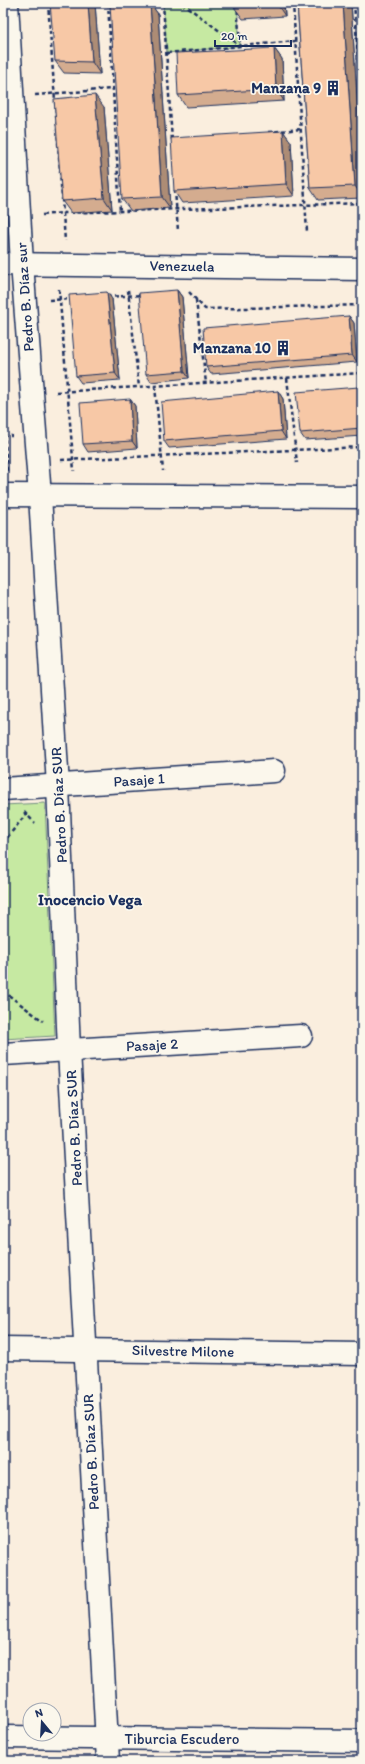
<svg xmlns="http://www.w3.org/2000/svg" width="365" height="1764" font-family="Itim,sans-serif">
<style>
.green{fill:#c6e9a2;stroke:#708c80}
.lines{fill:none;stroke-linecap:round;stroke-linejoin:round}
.minor-casing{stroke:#1b2f5e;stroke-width:25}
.path{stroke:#1b2f5e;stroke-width:2.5;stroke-dasharray:4 3;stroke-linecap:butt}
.minor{stroke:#fbf7ec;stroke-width:22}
.wall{fill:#d4ac8f;stroke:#1b2f5e}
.shaded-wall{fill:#ad8c74;stroke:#1b2f5e}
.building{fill:#f7c8a6;stroke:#1b2f5e}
.labels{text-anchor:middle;stroke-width:3.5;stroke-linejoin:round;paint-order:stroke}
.poi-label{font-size:15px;font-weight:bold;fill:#1b2f5e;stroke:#fbf7ec;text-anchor:end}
.street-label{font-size:15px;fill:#1b2f5e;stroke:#fbf7ec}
.neighbourhood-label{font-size:16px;font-weight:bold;fill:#1b2f5e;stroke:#fbf7ec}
</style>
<rect width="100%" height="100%" fill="#faeede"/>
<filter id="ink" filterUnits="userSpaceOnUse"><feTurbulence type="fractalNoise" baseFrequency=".025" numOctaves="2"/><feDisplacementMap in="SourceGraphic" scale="8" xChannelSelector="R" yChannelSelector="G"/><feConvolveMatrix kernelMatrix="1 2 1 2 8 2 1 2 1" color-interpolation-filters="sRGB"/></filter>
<g filter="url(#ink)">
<g class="green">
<path d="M 163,3 L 237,3 L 240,46 L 167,53 Z"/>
<path d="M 45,803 L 55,1036 L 3,1039 L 3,805 Z"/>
</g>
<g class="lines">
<defs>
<g id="minor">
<path d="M 7,3 L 22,264 L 40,496 L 58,786 L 69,1050 L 108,1761"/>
<path d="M 3,264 L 362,269"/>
<path d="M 3,495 L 362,497"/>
<path d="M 3,789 L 274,771"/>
<path d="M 3,1054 L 301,1036"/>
<path d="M 3,1349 L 362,1354"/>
<path d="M 3,1737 L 362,1741"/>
</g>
</defs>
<use href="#minor" class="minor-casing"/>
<g class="path">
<path d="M 48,3 L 63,213 L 362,203"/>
<path d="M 108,3 L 120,212"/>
<path d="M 163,3 L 172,141"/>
<path d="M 182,3 L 240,46"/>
<path d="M 237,3 L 240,46"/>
<path d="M 293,3 L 307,232"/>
<path d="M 354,3 L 362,107"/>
<path d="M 167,53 L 295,41"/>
<path d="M 35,95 L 112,89"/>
<path d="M 268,132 L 302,129"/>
<path d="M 175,190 L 178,231"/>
<path d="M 42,215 L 63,213 L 65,241"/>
<path d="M 59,289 L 74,471"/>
<path d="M 128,290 L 139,387"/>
<path d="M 189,292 L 205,309 L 362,305"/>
<path d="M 107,297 L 142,295"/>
<path d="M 49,300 L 72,299"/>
<path d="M 196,300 L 206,383"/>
<path d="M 287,378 L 297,463"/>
<path d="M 155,386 L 163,471"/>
<path d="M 56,392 L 362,373"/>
<path d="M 3,411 L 7,471"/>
<path d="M 3,436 L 12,436"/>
<path d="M 61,460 L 362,447"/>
<path d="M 24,812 L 35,823"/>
<path d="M 3,843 L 26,814"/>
<path d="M 3,991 L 43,1021"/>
</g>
<use href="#minor" class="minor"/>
</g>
<g class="wall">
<path d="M 95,3 L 100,74 L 64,73 L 55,61 Z"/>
<path d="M 150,3 L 158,14 L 170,208 L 131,211 L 122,199 Z"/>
<path d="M 284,3 L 285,16 L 243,19 L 234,7 Z"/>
<path d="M 297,3 L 351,3 L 362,173 L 362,198 L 318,200 L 310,188 Z"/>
<path d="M 274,48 L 282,59 L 284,101 L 186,107 L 178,95 Z"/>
<path d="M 104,107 L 112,210 L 71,213 L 62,201 Z"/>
<path d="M 283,131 L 291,142 L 294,196 L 182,203 L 174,191 Z"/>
<path d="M 177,290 L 182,297 L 189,378 L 151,382 L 146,374 Z"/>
<path d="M 112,299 L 120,380 L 81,383 L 76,376 Z"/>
<path d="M 349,316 L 354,323 L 357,362 L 211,374 L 206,367 Z"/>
<path d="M 278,391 L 283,399 L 286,439 L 169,448 L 164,441 Z"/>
<path d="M 362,391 L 362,436 L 305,440 L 300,433 Z"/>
<path d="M 130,399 L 135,406 L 137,448 L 88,452 L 83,444 Z"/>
</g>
<g class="shaded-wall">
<path d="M 88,3 L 95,3 L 100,74 L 92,62 Z"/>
<path d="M 150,3 L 158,14 L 170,208 L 162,197 Z"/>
<path d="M 277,3 L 284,3 L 285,16 L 277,4 Z"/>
<path d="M 343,3 L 351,3 L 362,173 L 362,196 L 355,186 Z"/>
<path d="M 274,48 L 282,59 L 284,101 L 276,89 Z"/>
<path d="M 95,95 L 104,107 L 112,210 L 104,198 Z"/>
<path d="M 283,131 L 291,142 L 294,196 L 286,184 Z"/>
<path d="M 177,290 L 182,297 L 189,378 L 184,371 Z"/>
<path d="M 107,292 L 112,299 L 120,380 L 115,373 Z"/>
<path d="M 349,316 L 354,323 L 357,362 L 352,355 Z"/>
<path d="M 359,387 L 362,391 L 362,422 Z"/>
<path d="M 278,391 L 283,399 L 286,439 L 281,431 Z"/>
<path d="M 130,399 L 135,406 L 137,448 L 132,441 Z"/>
</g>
<g class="building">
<path d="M 50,3 L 88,3 L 92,62 L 55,61 Z"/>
<path d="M 142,3 L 150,3 L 162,197 L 122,199 L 110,5 Z"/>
<path d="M 234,3 L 277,3 L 277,4 L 234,7 Z"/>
<path d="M 297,3 L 343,3 L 355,186 L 310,188 Z"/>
<path d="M 274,48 L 276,89 L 178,95 L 176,53 Z"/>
<path d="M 95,95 L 104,198 L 62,201 L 54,99 Z"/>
<path d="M 283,131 L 286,184 L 174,191 L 171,138 Z"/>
<path d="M 177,290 L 184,371 L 146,374 L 139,293 Z"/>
<path d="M 107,292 L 115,373 L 76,376 L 69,295 Z"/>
<path d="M 349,316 L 352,355 L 206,367 L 203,328 Z"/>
<path d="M 359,387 L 362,428 L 300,433 L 296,392 Z"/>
<path d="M 278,391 L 281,431 L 164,441 L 161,402 Z"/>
<path d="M 130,399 L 132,441 L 83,444 L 80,403 Z"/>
</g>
</g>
<defs>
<symbol id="building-bare" viewBox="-9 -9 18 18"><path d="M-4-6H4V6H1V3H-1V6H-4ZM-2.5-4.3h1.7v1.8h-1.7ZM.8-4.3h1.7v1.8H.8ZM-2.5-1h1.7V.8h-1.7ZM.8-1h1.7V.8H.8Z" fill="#1b2f5e" stroke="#fbf7ec" stroke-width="2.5" paint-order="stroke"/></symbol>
</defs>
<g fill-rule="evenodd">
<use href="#building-bare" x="322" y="77" width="22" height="22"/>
<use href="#building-bare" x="272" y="337" width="22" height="22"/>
</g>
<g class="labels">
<g class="poi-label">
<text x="321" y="93">Manzana 9</text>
<text x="271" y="353">Manzana 10</text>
</g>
<g class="street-label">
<text transform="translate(182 266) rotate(1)" y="5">Venezuela</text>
<text transform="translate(25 297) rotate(-94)" y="5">Pedro B. Díaz sur</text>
<text transform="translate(139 780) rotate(-4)" y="5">Pasaje 1</text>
<text transform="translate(59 805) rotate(-93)" y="5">Pedro B. Díaz SUR</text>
<text transform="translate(152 1045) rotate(-3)" y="5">Pasaje 2</text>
<text transform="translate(74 1128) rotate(-93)" y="5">Pedro B. Díaz SUR</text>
<text transform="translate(183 1351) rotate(1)" y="5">Silvestre Milone</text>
<text transform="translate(91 1452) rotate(-93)" y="5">Pedro B. Díaz SUR</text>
<text x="182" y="1744">Tiburcia Escudero</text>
</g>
<g class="neighbourhood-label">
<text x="90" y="905">Inocencio Vega</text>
</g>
</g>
<rect width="365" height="1764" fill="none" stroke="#fbf7ec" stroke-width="16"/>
<rect x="8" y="8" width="349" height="1748" fill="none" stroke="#1b2f5e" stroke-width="1.5" filter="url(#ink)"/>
<g transform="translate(42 1722) rotate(342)"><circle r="19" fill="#fbf7ec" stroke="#a1a7b3"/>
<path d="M0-3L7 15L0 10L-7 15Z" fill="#1b2f5e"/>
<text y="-6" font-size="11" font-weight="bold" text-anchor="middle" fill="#1b2f5e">N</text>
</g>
<path d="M215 40v6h76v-6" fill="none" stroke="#1b2f5e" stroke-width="2"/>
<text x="221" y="40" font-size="12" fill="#1b2f5e" stroke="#fbf7ec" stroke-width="3" paint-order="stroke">20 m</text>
</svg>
